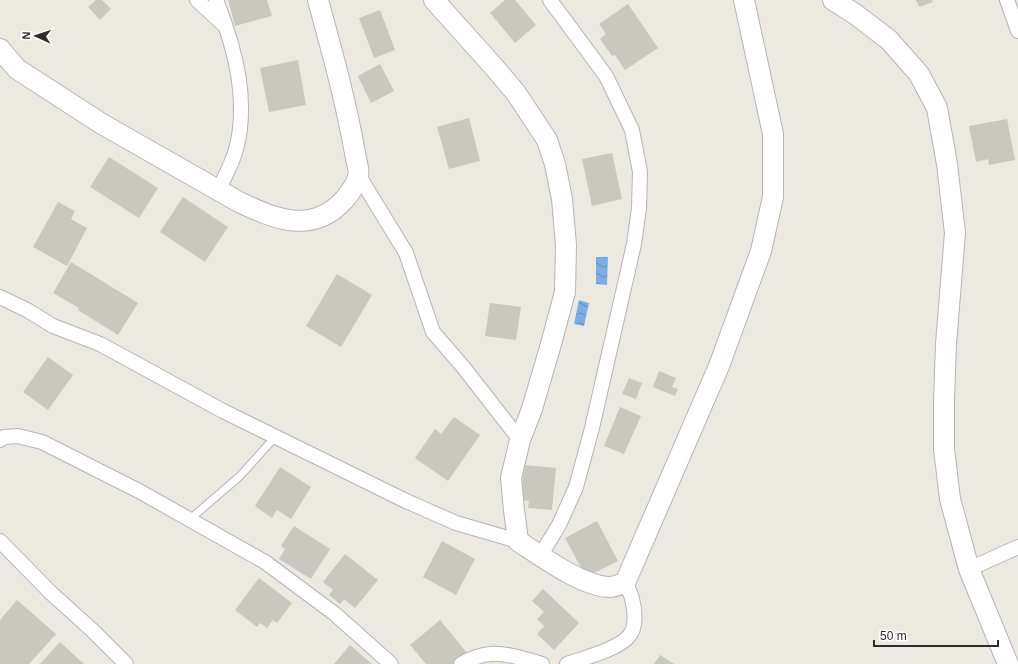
<svg xmlns="http://www.w3.org/2000/svg" width="1018" height="664" font-family="Helvetica,sans-serif">
<style>
.water{fill:url(#water-waves)}
.building{fill:#c8c8be}
.lines{fill:none;stroke-linecap:round;stroke-linejoin:round}
.lane-casing{stroke:#b4b3be;stroke-width:9}
.street-casing{stroke:#b4b3be;stroke-width:16}
.secondary-casing{stroke:#b4b3be;stroke-width:22}
.lane{stroke:#fff;stroke-width:7}
.street{stroke:#fff;stroke-width:14}
.secondary{stroke:#fff;stroke-width:20}
</style>
<defs>
<pattern id="water-waves" width="16" height="10" patternUnits="userSpaceOnUse"><rect width="16" height="10" fill="#7caee5"/><path d="M0 5q4-4 8 0t8 0" fill="none" stroke="#668eba"/></pattern>
</defs>
<rect width="100%" height="100%" fill="#eceae0"/>
<g class="water">
<path d="M 596,257 L 608,257 L 607,285 L 596,284 Z"/>
<path d="M 579,300 L 589,303 L 584,326 L 574,324 Z"/>
</g>
<g class="building">
<path d="M 96,0 L 102,0 L 111,9 L 100,20 L 88,7 Z"/>
<path d="M 228,0 L 267,0 L 272,16 L 235,26 Z"/>
<path d="M 505,0 L 515,0 L 536,25 L 515,43 L 490,13 Z"/>
<path d="M 916,0 L 932,0 L 933,2 L 919,7 Z"/>
<path d="M 628,4 L 658,48 L 625,70 L 615,55 L 612,56 L 600,39 L 606,34 L 599,24 Z"/>
<path d="M 380,10 L 395,50 L 374,58 L 359,18 Z"/>
<path d="M 298,60 L 306,105 L 269,112 L 260,68 Z"/>
<path d="M 380,64 L 394,91 L 371,103 L 358,76 Z"/>
<path d="M 469,118 L 480,161 L 449,169 L 437,127 Z"/>
<path d="M 1007,119 L 1015,160 L 989,165 L 988,159 L 976,162 L 969,126 Z"/>
<path d="M 612,153 L 622,199 L 592,206 L 582,159 Z"/>
<path d="M 109,157 L 158,188 L 139,218 L 90,187 Z"/>
<path d="M 183,197 L 228,227 L 205,262 L 160,232 Z"/>
<path d="M 58,202 L 75,211 L 71,219 L 87,228 L 67,266 L 33,247 Z"/>
<path d="M 71,262 L 138,303 L 118,335 L 78,310 L 79,308 L 53,293 Z"/>
<path d="M 337,274 L 372,295 L 341,347 L 306,326 Z"/>
<path d="M 490,303 L 521,307 L 516,340 L 485,336 Z"/>
<path d="M 48,357 L 73,375 L 48,410 L 23,392 Z"/>
<path d="M 659,371 L 676,378 L 672,387 L 678,389 L 675,396 L 653,387 Z"/>
<path d="M 629,378 L 642,383 L 636,399 L 622,394 Z"/>
<path d="M 620,407 L 641,416 L 624,454 L 604,446 Z"/>
<path d="M 454,417 L 480,435 L 448,481 L 415,458 L 435,429 L 441,434 Z"/>
<path d="M 524,465 L 556,468 L 552,510 L 528,508 L 529,501 L 521,500 Z"/>
<path d="M 280,467 L 311,487 L 291,519 L 277,510 L 272,518 L 255,506 Z"/>
<path d="M 597,521 L 618,561 L 586,577 L 565,538 Z"/>
<path d="M 294,526 L 330,549 L 311,579 L 279,559 L 285,549 L 281,546 Z"/>
<path d="M 442,541 L 475,559 L 456,595 L 423,577 Z"/>
<path d="M 345,554 L 378,580 L 355,608 L 344,599 L 340,604 L 329,595 L 333,590 L 323,582 Z"/>
<path d="M 259,578 L 292,603 L 277,623 L 273,620 L 267,628 L 260,623 L 257,627 L 235,610 Z"/>
<path d="M 543,589 L 579,623 L 554,650 L 537,634 L 544,626 L 537,619 L 544,612 L 532,601 Z"/>
<path d="M 17,600 L 56,634 L 29,664 L 1,664 L 0,663 L 0,620 Z"/>
<path d="M 440,620 L 467,653 L 454,664 L 426,664 L 410,645 Z"/>
<path d="M 60,642 L 84,664 L 40,664 Z"/>
<path d="M 350,645 L 372,664 L 334,664 Z"/>
<path d="M 660,655 L 674,664 L 654,664 Z"/>
</g>
<g class="lines">
<defs>
<path id="lane" d="M 189,520 L 240,476 L 275,437"/>
<g id="street">
<path d="M 197,0 L 225,26"/>
<path d="M 216,0 C 235,48 250,102 235,153 C 231,165 224,178 219,189"/>
<path d="M 1007,0 L 1018,31"/>
<path d="M 359,176 L 406,253 L 433,332 L 464,368 L 520,440"/>
<path d="M 0,297 L 27,310 L 53,326 L 100,344 L 223,411 L 406,501 L 456,523 L 518,541"/>
<path d="M 0,440 L 4,437 L 18,436 L 42,442 L 139,491 L 265,562 L 335,614 L 391,664"/>
<path d="M 0,541 L 50,592 L 92,630 L 126,664"/>
<path d="M 540,556 L 559,525 L 576,487 L 592,428 L 634,244 L 639,208 L 640,172 L 632,130 L 606,76 L 550,0"/>
<path d="M 969,569 L 1018,547"/>
<path d="M 461,664 C 470,659 480,655 490,654 C 505,652 528,660 542,664"/>
<path d="M 567,664 C 584,658 619,649 629,636 C 635,629 635,617 634,609 C 632,597 631,593 625,583"/>
</g>
<g id="secondary">
<path d="M 434,0 L 494,67 L 516,93 L 547,140 L 555,164 L 562,199 L 566,245 L 565,292 L 551,344 L 532,409 L 520,440 L 511,478 L 514,510 L 518,541 C 541,556 583,587 610,587 C 615,587 621,584 625,583 L 719,366 L 761,251 L 773,197 L 773,134 L 744,0"/>
<path d="M 833,0 L 855,14 L 889,40 L 919,74 L 937,108 L 947,164 L 955,233 L 946,344 L 944,400 L 944,449 L 950,499 L 969,569 L 1008,664"/>
<path d="M 0,49 L 17,69 L 102,124 L 239,202 C 275,219 312,235 344,200 C 349,194 356,185 358,177 C 360,171 356,160 355,153 C 346,102 332,51 318,0"/>
</g>
</defs>
<use href="#lane" class="lane-casing"/>
<use href="#street" class="street-casing"/>
<use href="#secondary" class="secondary-casing"/>
<use href="#lane" class="lane"/>
<use href="#street" class="street"/>
<use href="#secondary" class="secondary"/>
</g>
<g transform="translate(36 36) rotate(273)" stroke="#ffffff" stroke-width="3" paint-order="stroke">
<path d="M0-3L7 15L0 10L-7 15Z" fill="#2c2c2c"/>
<text y="-6" font-size="11" font-weight="bold" text-anchor="middle" fill="#2c2c2c">N</text>
</g>
<path d="M874 640v6h124v-6" fill="none" stroke="#2c2c2c" stroke-width="2"/>
<text x="880" y="640" font-size="12" fill="#2c2c2c" stroke="#ffffff" stroke-width="3" paint-order="stroke">50 m</text>
</svg>
